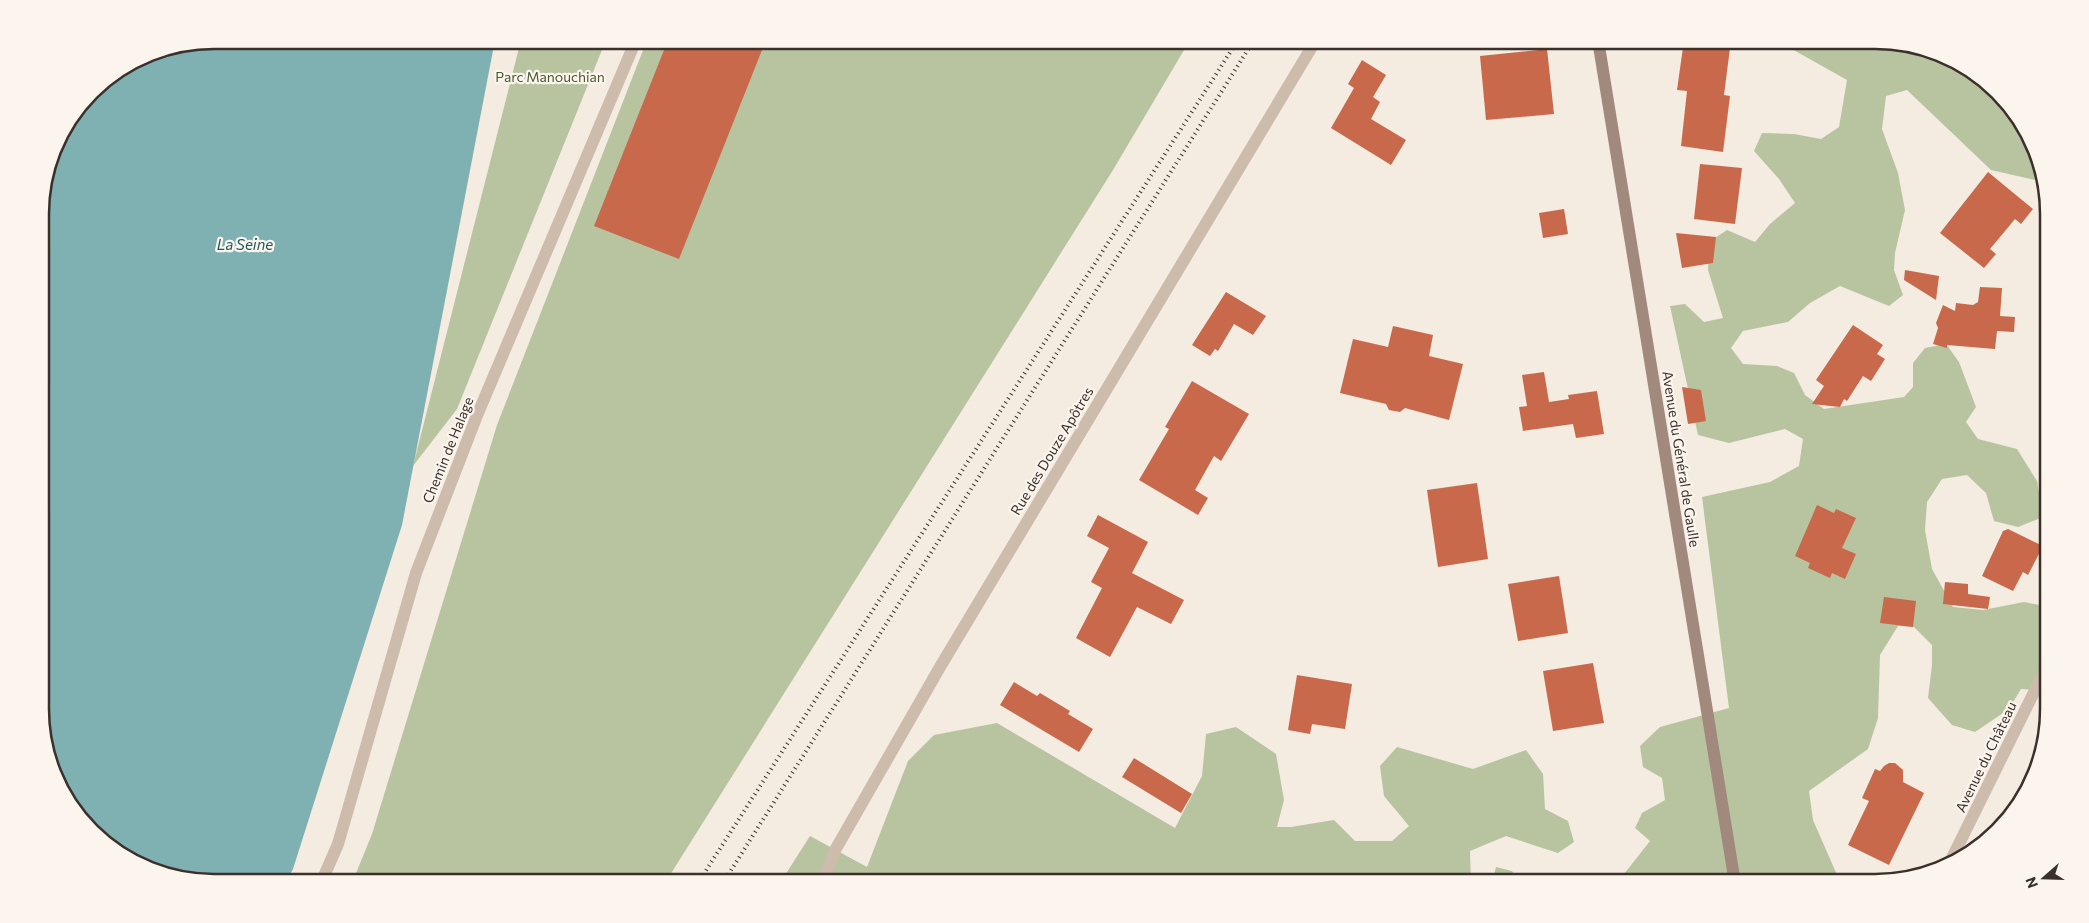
<svg xmlns="http://www.w3.org/2000/svg" width="2089" height="923" font-family="Commissioner,sans-serif">
<style>
.green{fill:#b8c4a0}
.water{fill:#7fb0b2}
.building{fill:#c8694b}
.lines{fill:none;stroke-linecap:round;stroke-linejoin:round}
.street{stroke:#cdbbac;stroke-width:12}
.secondary{stroke:#a18a7d;stroke-width:12}
.rail{stroke:#3b302b;stroke-width:4;stroke-dasharray:1 4;stroke-linecap:butt}
.labels{text-anchor:middle;stroke-width:4.5;stroke-linejoin:round;paint-order:stroke}
.park-label{font-size:14px;fill:#4a5a2e;stroke:#fbf5ee}
.street-label{font-size:14px;fill:#3b302b;stroke:#fbf5ee}
.water-label{font-size:15px;font-style:italic;fill:#1f5a5e;stroke:#fbf5ee}
.rim{fill:none;stroke:#3b302b;stroke-width:2.5}
</style>
<rect width="100%" height="100%" fill="#f4ebe1"/>
<g class="green">
<path d="M 521,40 L 606,40 L 457,409 L 413,466 Z"/>
<path d="M 647,40 L 1190,40 L 1113,170 L 665,883 L 352,883 L 372,834 L 497,425 Z"/>
<path d="M 1776,40 L 1875,40 L 1941,53 L 2013,108 L 2044,182 L 1991,170 L 1907,90 L 1886,96 L 1882,129 L 1898,173 L 1905,210 L 1895,253 L 1894,270 L 1903,295 L 1889,306 L 1840,286 L 1810,303 L 1788,322 L 1743,331 L 1731,348 L 1743,364 L 1777,366 L 1794,373 L 1805,395 L 1824,409 L 1904,397 L 1913,387 L 1913,363 L 1925,348 L 1946,344 L 1959,362 L 1976,407 L 1966,422 L 1978,439 L 2017,449 L 2037,481 L 2043,517 L 2018,527 L 1994,521 L 1986,493 L 1967,475 L 1942,479 L 1927,502 L 1925,530 L 1932,569 L 1953,607 L 1983,610 L 2024,602 L 2049,607 L 2049,701 L 2039,690 L 2021,689 L 2009,709 L 1975,732 L 1952,725 L 1928,698 L 1932,665 L 1932,645 L 1914,627 L 1898,626 L 1880,655 L 1878,718 L 1868,749 L 1809,791 L 1813,820 L 1837,875 L 1853,883 L 1617,883 L 1650,841 L 1635,828 L 1642,813 L 1665,800 L 1662,778 L 1643,767 L 1640,746 L 1660,727 L 1729,708 L 1702,497 L 1770,482 L 1799,466 L 1803,439 L 1785,429 L 1729,443 L 1698,435 L 1670,306 L 1685,304 L 1704,322 L 1723,318 L 1708,270 L 1709,242 L 1727,230 L 1755,242 L 1770,224 L 1795,203 L 1779,179 L 1754,151 L 1762,133 L 1794,134 L 1821,139 L 1839,127 L 1847,80 Z"/>
<path d="M 997,723 L 1175,828 L 1202,776 L 1206,734 L 1236,727 L 1276,754 L 1284,800 L 1277,827 L 1291,827 L 1334,820 L 1355,841 L 1392,841 L 1409,826 L 1384,796 L 1380,766 L 1397,747 L 1473,769 L 1526,750 L 1543,774 L 1545,809 L 1568,821 L 1574,842 L 1558,853 L 1506,836 L 1470,851 L 1471,883 L 780,883 L 810,836 L 867,867 L 908,761 L 934,735 Z"/>
<path d="M 1496,867 L 1512,871 L 1519,883 L 1492,883 Z"/>
</g>
<path class="water" d="M 214,40 L 495,40 L 402,525 L 293,869 L 285,883 L 214,883 L 148,870 L 76,815 L 42,732 L 40,202 L 58,137 L 99,83 L 148,53 Z"/>
<g class="building">
<path d="M 668,40 L 766,40 L 679,259 L 594,226 Z"/>
<path d="M 1684,40 L 1731,40 L 1724,95 L 1730,96 L 1723,152 L 1681,146 L 1687,91 L 1677,90 Z"/>
<path d="M 1547,49 L 1554,114 L 1486,120 L 1480,56 Z"/>
<path d="M 1362,60 L 1386,75 L 1373,97 L 1380,102 L 1371,119 L 1406,140 L 1391,165 L 1331,128 L 1354,88 L 1348,84 Z"/>
<path d="M 1700,164 L 1742,168 L 1735,224 L 1694,219 Z"/>
<path d="M 1988,172 L 2033,209 L 2021,224 L 2015,219 L 1990,249 L 1996,254 L 1984,268 L 1940,233 Z"/>
<path d="M 1564,209 L 1568,234 L 1543,238 L 1539,213 Z"/>
<path d="M 1676,233 L 1716,237 L 1713,263 L 1682,268 Z"/>
<path d="M 1905,270 L 1939,276 L 1936,300 L 1904,280 Z"/>
<path d="M 1980,287 L 2002,288 L 2000,316 L 2015,317 L 2014,332 L 1997,331 L 1995,349 L 1947,345 L 1947,348 L 1933,344 L 1938,328 L 1936,323 L 1943,305 L 1955,311 L 1956,303 L 1973,305 L 1978,302 Z"/>
<path d="M 1226,292 L 1266,316 L 1253,335 L 1234,324 L 1218,351 L 1215,349 L 1210,356 L 1192,345 Z"/>
<path d="M 1853,325 L 1883,345 L 1877,354 L 1885,359 L 1871,381 L 1863,376 L 1847,401 L 1844,399 L 1840,407 L 1812,404 L 1824,386 L 1816,380 Z"/>
<path d="M 1393,326 L 1433,335 L 1429,356 L 1463,364 L 1449,420 L 1405,408 L 1400,412 L 1389,410 L 1386,404 L 1340,393 L 1353,339 L 1388,347 Z"/>
<path d="M 1544,372 L 1549,402 L 1569,399 L 1568,395 L 1597,391 L 1604,434 L 1576,438 L 1573,424 L 1523,431 L 1519,407 L 1527,406 L 1522,375 Z"/>
<path d="M 1192,381 L 1249,414 L 1221,461 L 1214,456 L 1195,490 L 1208,498 L 1198,515 L 1139,480 L 1169,429 L 1165,427 Z"/>
<path d="M 1682,387 L 1701,390 L 1706,421 L 1688,424 Z"/>
<path d="M 1477,483 L 1488,559 L 1438,567 L 1427,490 Z"/>
<path d="M 1817,505 L 1834,513 L 1836,509 L 1856,518 L 1842,548 L 1856,554 L 1845,579 L 1832,573 L 1830,578 L 1808,568 L 1810,563 L 1795,556 Z"/>
<path d="M 1098,515 L 1148,542 L 1132,573 L 1184,600 L 1171,624 L 1137,607 L 1110,657 L 1076,638 L 1102,588 L 1091,582 L 1109,548 L 1087,536 Z"/>
<path d="M 2008,529 L 2043,546 L 2028,575 L 2023,572 L 2013,591 L 1982,576 L 2003,531 Z"/>
<path d="M 1559,576 L 1568,633 L 1518,641 L 1508,584 Z"/>
<path d="M 1945,582 L 1968,584 L 1968,594 L 1990,597 L 1988,609 L 1943,604 Z"/>
<path d="M 1884,597 L 1916,601 L 1913,627 L 1880,623 Z"/>
<path d="M 1593,663 L 1604,723 L 1553,731 L 1543,671 Z"/>
<path d="M 1297,675 L 1352,684 L 1345,729 L 1312,724 L 1310,734 L 1288,730 Z"/>
<path d="M 1014,682 L 1037,696 L 1040,693 L 1070,711 L 1068,714 L 1093,729 L 1079,752 L 1000,705 Z"/>
<path d="M 1134,758 L 1192,794 L 1181,813 L 1122,777 Z"/>
<path d="M 1889,763 L 1895,763 L 1903,770 L 1903,782 L 1924,793 L 1889,865 L 1848,845 L 1869,801 L 1862,798 L 1875,769 L 1880,771 L 1884,766 Z"/>
</g>
<g class="lines">
<g class="street">
<path d="M 1949,864 L 2049,662"/>
<path d="M 321,883 L 338,844 L 416,573 L 476,418 L 636,40"/>
<path d="M 822,883 L 834,852 L 940,667 L 1316,40"/>
</g>
<path class="secondary" d="M 1598,40 L 1735,883"/>
<g class="rail">
<path d="M 698,883 L 1238,40"/>
<path d="M 723,883 L 1254,40"/>
</g>
</g>
<g class="labels">
<g class="park-label">
<text x="550" y="82">Parc Manouchian</text>
</g>
<g class="street-label">
<text transform="translate(448 450) rotate(-68)" y="5">Chemin de Halage</text>
<text transform="translate(1052 451) rotate(-59)" y="5">Rue des Douze Apôtres</text>
<text transform="translate(1681 459) rotate(81)" y="5">Avenue du Général de Gaulle</text>
<text transform="translate(1986 757) rotate(-64)" y="5">Avenue du Château</text>
</g>
<g class="water-label">
<text x="245" y="250">La Seine</text>
</g>
</g>
<path d="M0 0H2089V923H0ZM214 49H1875A165 165 0 0 1 2040 214V709A165 165 0 0 1 1875 874H214A165 165 0 0 1 49 709V214A165 165 0 0 1 214 49Z" fill="#fbf5ee" fill-rule="evenodd"/>
<path class="rim" d="M214 49H1875A165 165 0 0 1 2040 214V709A165 165 0 0 1 1875 874H214A165 165 0 0 1 49 709V214A165 165 0 0 1 214 49Z"/>
<g transform="translate(2044 878) rotate(250)" stroke="#fbf5ee" stroke-width="4" paint-order="stroke">
<path d="M0-4L9 19L0 12L-9 19Z" fill="#3b302b"/>
<text y="-8" font-size="14" font-weight="bold" text-anchor="middle" fill="#3b302b">N</text>
</g>
</svg>
